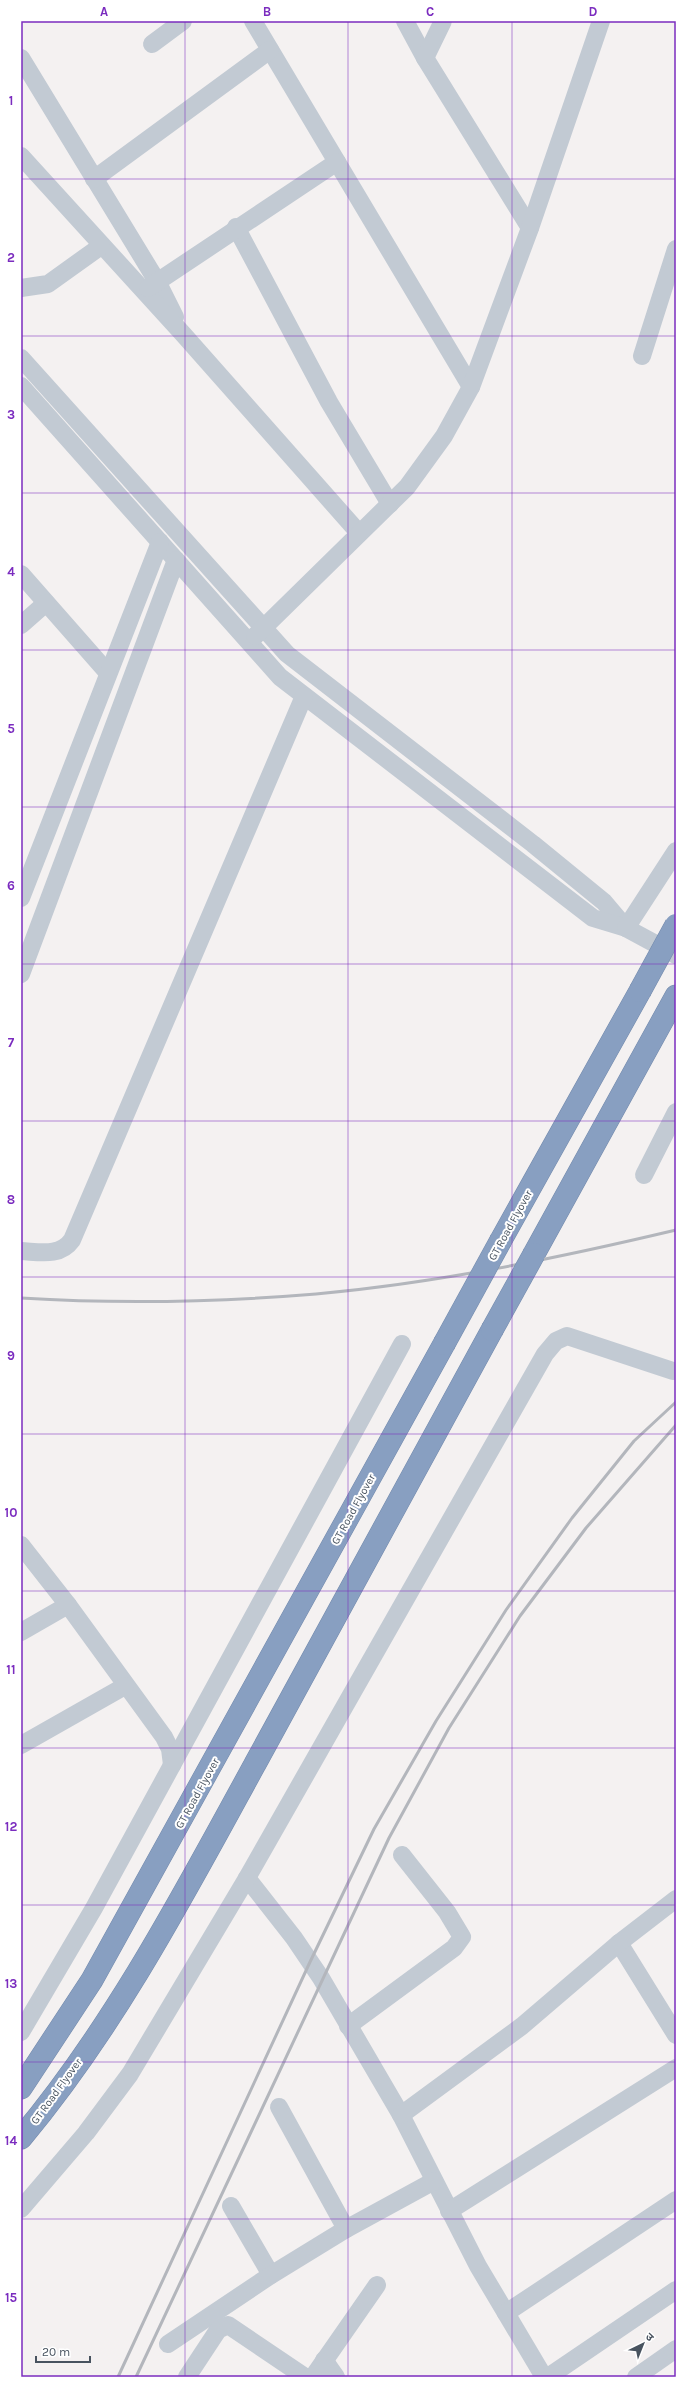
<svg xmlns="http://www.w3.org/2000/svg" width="697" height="2398" font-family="Karla,'Noto Sans Devanagari',sans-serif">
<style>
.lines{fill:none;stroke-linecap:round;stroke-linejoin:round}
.highway-casing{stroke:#738aac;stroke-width:23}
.minor{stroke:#c2cad3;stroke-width:18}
.highway{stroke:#889fc1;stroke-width:22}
.rail{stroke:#b3b6bc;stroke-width:3}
.highway-bridge-casing{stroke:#738aac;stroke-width:23;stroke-linecap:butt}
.highway-bridge{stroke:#889fc1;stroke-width:22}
.grid{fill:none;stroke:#7b2cbf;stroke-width:1;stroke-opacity:0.55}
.labels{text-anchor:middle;stroke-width:4;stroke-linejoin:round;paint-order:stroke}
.street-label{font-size:11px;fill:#48535f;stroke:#fff}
.neatline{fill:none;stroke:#7b2cbf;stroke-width:1.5}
.grid-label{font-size:13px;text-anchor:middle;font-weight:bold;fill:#7b2cbf}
</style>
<rect width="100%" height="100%" fill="#f4f1f1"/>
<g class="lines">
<defs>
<g id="highway">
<path d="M 501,1240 L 640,991"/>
<path d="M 534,1254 L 676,996"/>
<path d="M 21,2088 L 92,1980 L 444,1344"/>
<path d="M 21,2138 C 115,2026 185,1892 255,1764 C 334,1619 413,1474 492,1330"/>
</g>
</defs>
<use href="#highway" class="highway-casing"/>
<g class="minor">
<path d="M 253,21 L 471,387"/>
<path d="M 405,21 L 425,58 L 530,228"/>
<path d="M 152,44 L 183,21"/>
<path d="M 21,58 L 158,283 L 175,317"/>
<path d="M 425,58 L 443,21"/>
<path d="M 21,156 L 183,334 L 359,533"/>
<path d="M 94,179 L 270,50"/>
<path d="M 236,227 L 329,402 L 390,504"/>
<path d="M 21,288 L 48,284 L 101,246"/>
<path d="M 148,288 L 337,162"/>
<path d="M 642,356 L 676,249"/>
<path d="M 21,358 L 287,654 L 533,844 L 604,902 L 626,928"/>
<path d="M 21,386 L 280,677 L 593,918 L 626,928"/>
<path d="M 21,574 L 108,673"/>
<path d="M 21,625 L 46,603"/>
<path d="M 255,636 L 407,487 L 444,436 L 471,387 L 530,228 L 601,21"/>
<path d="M 676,851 L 626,928 L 676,955"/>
<path d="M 21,898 L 160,542"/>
<path d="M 21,974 L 176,560"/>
<path d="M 644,1175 L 676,1112"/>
<path d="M 21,1251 C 40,1252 60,1257 72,1240 L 304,696"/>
<path d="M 21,1545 L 68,1605 L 164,1737 L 170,1749 L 172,1765"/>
<path d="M 21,1632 L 68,1605"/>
<path d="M 21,1745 L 125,1686"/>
<path d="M 247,1878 L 294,1938 L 321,1978 L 401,2115 L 478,2266 L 544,2377"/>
<path d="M 619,1943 L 676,2035"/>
<path d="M 348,2026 L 454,1948 L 462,1937 L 447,1912 L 402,1855"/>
<path d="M 21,2032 L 94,1908 L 402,1344"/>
<path d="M 279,2107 L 346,2229"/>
<path d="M 401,2115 L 522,2026 L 619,1943 L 676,1899"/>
<path d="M 231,2206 L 271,2275"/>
<path d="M 21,2209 L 86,2133 L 130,2074 L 247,1878 L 545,1354 L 556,1341 L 567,1336 L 673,1371"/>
<path d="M 449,2211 L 676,2068"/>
<path d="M 506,2313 L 676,2200"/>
<path d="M 168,2344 L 271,2275 L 346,2229 L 434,2181"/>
<path d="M 324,2360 L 336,2377"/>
<path d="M 187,2377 L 218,2330 L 228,2325 L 305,2377"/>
<path d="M 313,2377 L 377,2285"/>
<path d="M 548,2377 L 676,2290"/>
<path d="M 636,2377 L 676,2349"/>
</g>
<use href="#highway" class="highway"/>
<g class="rail">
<path d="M 21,1298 C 119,1304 219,1302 316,1294 C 437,1283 558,1258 676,1230"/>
<path d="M 118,2377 L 310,1962 L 374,1829 L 436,1721 L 506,1610 L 572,1518 L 634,1441 L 676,1402"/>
<path d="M 136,2377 L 389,1838 L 449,1728 L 520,1616 L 586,1528 L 676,1425"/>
</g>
<defs>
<g id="highway-bridge">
<path d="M 640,991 L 676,925"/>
<path d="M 492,1330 L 534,1254"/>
<path d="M 444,1344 L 501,1240"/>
</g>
</defs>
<use href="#highway-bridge" class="highway-bridge-casing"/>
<use href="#highway-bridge" class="highway-bridge"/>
</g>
<path class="grid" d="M 185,21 L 185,2377M 348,21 L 348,2377M 512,21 L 512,2377M 21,179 L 676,179M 21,336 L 676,336M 21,493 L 676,493M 21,650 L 676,650M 21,807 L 676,807M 21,964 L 676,964M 21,1121 L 676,1121M 21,1277 L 676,1277M 21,1434 L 676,1434M 21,1591 L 676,1591M 21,1748 L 676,1748M 21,1905 L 676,1905M 21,2062 L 676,2062M 21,2219 L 676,2219"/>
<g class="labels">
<g class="street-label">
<text transform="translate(510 1225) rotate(-61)" y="4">GT Road Flyover</text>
<text transform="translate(353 1509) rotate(-61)" y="4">GT Road Flyover</text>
<text transform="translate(197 1793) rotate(-61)" y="4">GT Road Flyover</text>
<text transform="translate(56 2091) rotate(-54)" y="4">GT Road Flyover</text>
</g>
</g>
<rect width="697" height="2398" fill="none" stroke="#ffffff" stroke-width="44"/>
<g transform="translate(643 2344) rotate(43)" stroke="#ffffff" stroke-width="3" paint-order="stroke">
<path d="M0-3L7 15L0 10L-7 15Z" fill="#48535f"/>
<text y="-6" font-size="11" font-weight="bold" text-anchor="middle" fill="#48535f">उ</text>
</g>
<path d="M36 2356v6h54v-6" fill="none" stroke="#48535f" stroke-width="2"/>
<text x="42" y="2356" font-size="12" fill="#48535f" stroke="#ffffff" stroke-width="3" paint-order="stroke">20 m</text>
<rect x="22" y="22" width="653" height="2354" class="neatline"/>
<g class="grid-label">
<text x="104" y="16">A</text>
<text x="267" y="16">B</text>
<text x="430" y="16">C</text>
<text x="593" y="16">D</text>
<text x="11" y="105">1</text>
<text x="11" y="262">2</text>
<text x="11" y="419">3</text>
<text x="11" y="576">4</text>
<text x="11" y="733">5</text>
<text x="11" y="890">6</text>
<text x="11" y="1047">7</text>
<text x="11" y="1204">8</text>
<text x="11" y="1360">9</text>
<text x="11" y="1517">10</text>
<text x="11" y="1674">11</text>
<text x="11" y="1831">12</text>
<text x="11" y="1988">13</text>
<text x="11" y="2145">14</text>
<text x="11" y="2302">15</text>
</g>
</svg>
